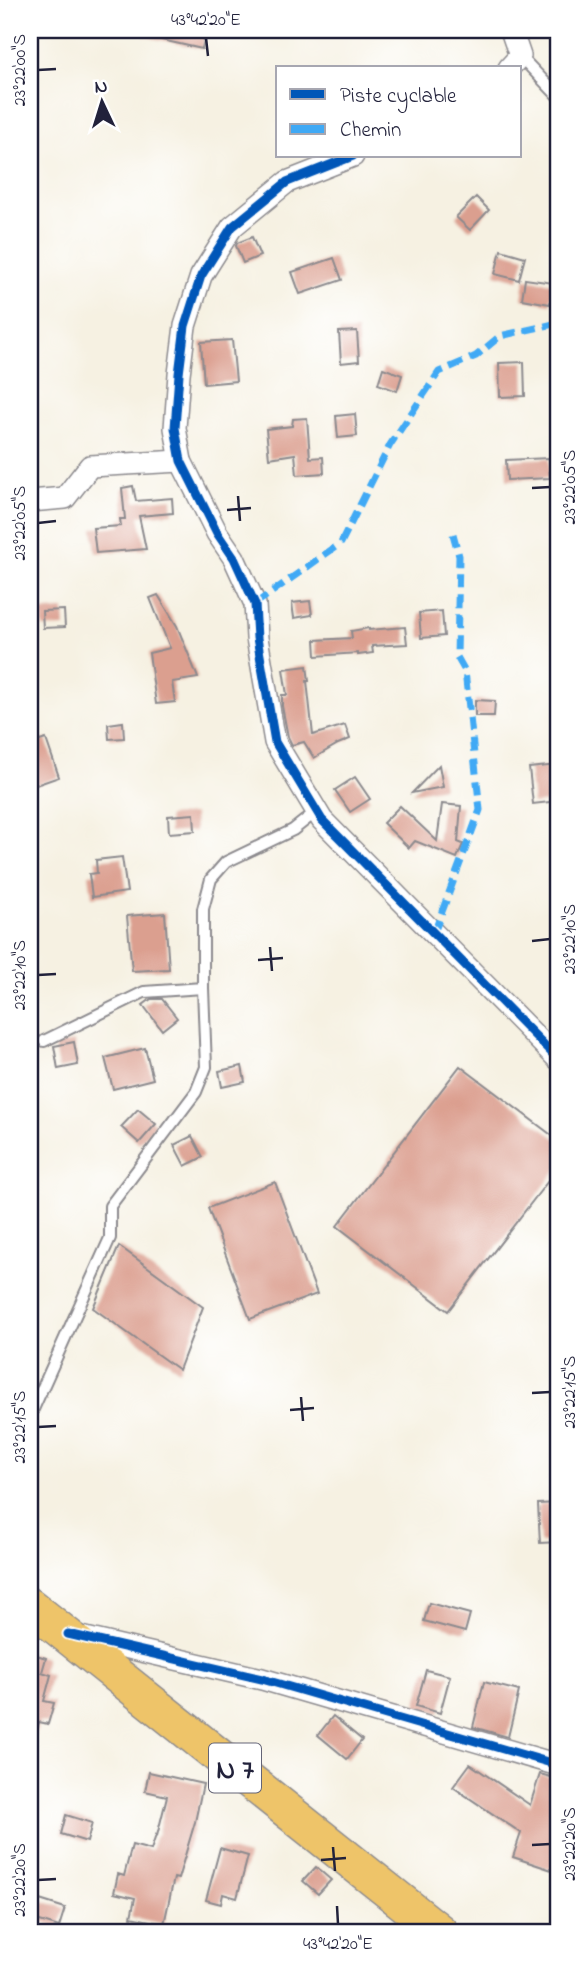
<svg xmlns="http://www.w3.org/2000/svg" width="588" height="1962" font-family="'Indie Flower',sans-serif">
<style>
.building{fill:#db9f8f}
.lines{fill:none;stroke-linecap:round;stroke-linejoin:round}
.service-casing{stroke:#8c8a8e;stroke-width:14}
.minor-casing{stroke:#8c8a8e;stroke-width:24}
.primary-casing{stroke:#8c8a8e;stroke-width:38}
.service{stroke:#fff;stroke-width:10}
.minor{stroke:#fff;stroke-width:21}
.primary{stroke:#eec469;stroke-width:35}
.quiet{stroke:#3fa9f5;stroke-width:7;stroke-dasharray:14 7;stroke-linecap:butt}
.cycleway-casing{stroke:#fff;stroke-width:13}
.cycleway{stroke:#0057b8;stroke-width:9}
.ticks{fill:none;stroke:#22223b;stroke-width:2.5}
.labels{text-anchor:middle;stroke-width:7;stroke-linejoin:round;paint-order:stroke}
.shield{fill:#fff;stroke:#646476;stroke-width:2}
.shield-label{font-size:28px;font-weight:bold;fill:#22223b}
.neatline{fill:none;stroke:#22223b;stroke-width:2.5}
.ticks-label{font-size:18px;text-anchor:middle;fill:#22223b}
</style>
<rect width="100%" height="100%" fill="#fff"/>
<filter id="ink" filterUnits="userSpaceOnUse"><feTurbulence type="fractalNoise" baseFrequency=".0143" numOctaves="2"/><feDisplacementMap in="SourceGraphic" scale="14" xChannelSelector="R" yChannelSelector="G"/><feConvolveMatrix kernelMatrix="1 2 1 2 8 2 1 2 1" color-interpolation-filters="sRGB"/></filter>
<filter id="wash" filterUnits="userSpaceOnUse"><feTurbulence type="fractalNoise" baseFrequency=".00686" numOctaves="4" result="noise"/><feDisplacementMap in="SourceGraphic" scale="28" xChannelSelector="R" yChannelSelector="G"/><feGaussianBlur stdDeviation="1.57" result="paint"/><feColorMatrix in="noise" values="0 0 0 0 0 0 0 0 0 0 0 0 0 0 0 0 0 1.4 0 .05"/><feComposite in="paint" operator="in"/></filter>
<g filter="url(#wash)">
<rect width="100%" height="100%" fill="#f6f1e2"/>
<g id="blocks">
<g class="building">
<path d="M 145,30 L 206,30 L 202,49 L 144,36 Z"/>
<path d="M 476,197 L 489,210 L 470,230 L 456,217 Z"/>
<path d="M 252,237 L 260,256 L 243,263 L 236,246 L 237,243 Z"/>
<path d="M 501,250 L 525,257 L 519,280 L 495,274 Z"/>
<path d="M 334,258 L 342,280 L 300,294 L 292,272 Z"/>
<path d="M 525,279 L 554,283 L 550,304 L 522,299 Z"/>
<path d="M 357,331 L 359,361 L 341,363 L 339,332 Z"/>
<path d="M 232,340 L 236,381 L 204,384 L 201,342 Z"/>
<path d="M 524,362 L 525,396 L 500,397 L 499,363 Z"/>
<path d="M 383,368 L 402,375 L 397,391 L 378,384 Z"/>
<path d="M 355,414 L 357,436 L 338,438 L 336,416 Z"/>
<path d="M 307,418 L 310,458 L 323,457 L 324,473 L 297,475 L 295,454 L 269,458 L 266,429 L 292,426 L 293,419 Z"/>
<path d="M 549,458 L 550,478 L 507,480 L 506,460 Z"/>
<path d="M 133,486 L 136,501 L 172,498 L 173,513 L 139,516 L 146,549 L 96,553 L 93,528 L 121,526 L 120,519 L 125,519 L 122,488 Z"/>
<path d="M 158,595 L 177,626 L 198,678 L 172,682 L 175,702 L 156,704 L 149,653 L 170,648 L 150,598 Z"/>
<path d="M 310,601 L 312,615 L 294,618 L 292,603 Z"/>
<path d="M 64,610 L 65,627 L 43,628 L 42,611 Z"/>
<path d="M 442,611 L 444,636 L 421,638 L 419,613 Z"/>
<path d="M 405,627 L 407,644 L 372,646 L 373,653 L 358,655 L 358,653 L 316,656 L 315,640 L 352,638 L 351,631 L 369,628 L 369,630 Z"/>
<path d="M 307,666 L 309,681 L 307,681 L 313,735 L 345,725 L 350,739 L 338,744 L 314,758 L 304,742 L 292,745 L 288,737 L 282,706 L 282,695 L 287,695 L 283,669 Z"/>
<path d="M 475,700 L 495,701 L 494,716 L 475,716 Z"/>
<path d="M 123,722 L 124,738 L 109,739 L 108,724 Z"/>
<path d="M 46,739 L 59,777 L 30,787 L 30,744 Z"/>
<path d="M 439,765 L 443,787 L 412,793 Z"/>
<path d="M 558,765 L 558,801 L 533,804 L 529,768 Z"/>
<path d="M 355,777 L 370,799 L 350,812 L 335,790 Z"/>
<path d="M 442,804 L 461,806 L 458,842 L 463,844 L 457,858 L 415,841 L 409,848 L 383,823 L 400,806 L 437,841 Z"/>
<path d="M 194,814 L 195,831 L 169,833 L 168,816 Z"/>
<path d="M 122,857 L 127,892 L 92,897 L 89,874 L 97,873 L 96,860 Z"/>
<path d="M 165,913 L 169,969 L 132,971 L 127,916 Z"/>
<path d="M 151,999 L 162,999 L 177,1018 L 162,1030 L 143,1005 Z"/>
<path d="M 74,1042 L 78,1065 L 58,1069 L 54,1046 Z"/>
<path d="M 145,1048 L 153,1079 L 113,1089 L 105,1058 Z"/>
<path d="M 242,1066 L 245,1082 L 222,1087 L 219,1071 Z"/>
<path d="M 460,1066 L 558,1140 L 558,1168 L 448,1311 L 337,1226 Z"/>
<path d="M 138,1109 L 156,1124 L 139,1143 L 121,1127 Z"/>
<path d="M 192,1136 L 203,1157 L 185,1166 L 174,1145 Z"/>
<path d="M 275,1182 L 317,1294 L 250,1319 L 208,1208 Z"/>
<path d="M 119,1246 L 203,1307 L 179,1370 L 93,1308 Z"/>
<path d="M 558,1503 L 558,1542 L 540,1543 L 538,1504 Z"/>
<path d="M 429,1603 L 470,1614 L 465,1632 L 424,1621 Z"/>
<path d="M 30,1653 L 46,1658 L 42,1672 L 51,1675 L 44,1701 L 54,1703 L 48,1724 L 39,1722 L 35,1736 L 30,1736 Z"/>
<path d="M 426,1670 L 450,1676 L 440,1713 L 416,1706 Z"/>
<path d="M 484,1682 L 519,1691 L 508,1737 L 473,1727 Z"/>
<path d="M 333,1716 L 362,1740 L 347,1759 L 318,1735 Z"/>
<path d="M 470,1764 L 530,1805 L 540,1774 L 558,1779 L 558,1872 L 513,1857 L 521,1833 L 453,1787 Z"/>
<path d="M 149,1772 L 203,1784 L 195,1822 L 178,1879 L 174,1878 L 164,1924 L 131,1917 L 135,1898 L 114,1893 L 118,1874 L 124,1876 L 132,1845 L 151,1850 L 156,1835 L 157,1836 L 167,1796 L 145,1791 Z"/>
<path d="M 66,1815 L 92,1823 L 87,1842 L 61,1834 Z"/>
<path d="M 220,1848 L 248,1856 L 237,1898 L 223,1894 L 221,1904 L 206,1900 Z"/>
<path d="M 316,1867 L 331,1880 L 318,1894 L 303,1881 Z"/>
<path d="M 30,1897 L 65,1908 L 59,1927 L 30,1918 Z"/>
</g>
</g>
</g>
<g filter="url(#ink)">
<use href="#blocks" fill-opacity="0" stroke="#8c8a8e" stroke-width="2"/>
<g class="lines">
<defs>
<g id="service">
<path d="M 520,56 L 558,96"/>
<path d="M 44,1041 L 144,992 L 203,988 L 203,909 L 211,879 L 226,862 L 293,830 L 317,811"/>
<path d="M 30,1416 L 110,1238 L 110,1206 L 196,1092 L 206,1067 L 203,988"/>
</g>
<g id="minor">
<path d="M 509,68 L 520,56 L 511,30"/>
<path d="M 353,156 L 287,182 L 232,227 L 201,276 L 185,326 L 179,374 L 175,428 L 181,461 L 217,533 L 234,558 L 255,604 L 257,638 L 275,742 L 322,820 L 558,1059"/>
<path d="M 30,501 L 65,498 L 90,466 L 181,461"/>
<path d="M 77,1636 L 262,1679 L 558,1765"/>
</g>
<path id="primary" d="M 30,1606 L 440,1932"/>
</defs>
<use href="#service" class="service-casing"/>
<use href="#minor" class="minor-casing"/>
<use href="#primary" class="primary-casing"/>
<use href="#service" class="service"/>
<use href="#minor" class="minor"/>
<use href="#primary" class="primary"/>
<g class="quiet">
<path d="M 255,604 L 341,543 L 390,445 L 439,372 L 476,356 L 500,336 L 558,323"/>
<path d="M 434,933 L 480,810 L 465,671 L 457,657 L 459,556 L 453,534"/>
</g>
<defs>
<g id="cycleway">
<path d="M 353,156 L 287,182 L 232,227 L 201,276 L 185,326 L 179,374 L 175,428 L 181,461 L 217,533 L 234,558 L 255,604 L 257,638 L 275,742 L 322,820 L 558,1059"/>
<path d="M 68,1634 L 262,1679 L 558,1765"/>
</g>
</defs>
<use href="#cycleway" class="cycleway-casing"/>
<use href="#cycleway" class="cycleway"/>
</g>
</g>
<path class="ticks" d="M 206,38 L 208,56M 38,70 L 56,69M 532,488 L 550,487M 238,496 L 240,521M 227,510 L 251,508M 38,523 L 56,521M 532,941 L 550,939M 270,947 L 272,971M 258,960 L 283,958M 38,975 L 56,974M 532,1393 L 550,1392M 301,1397 L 303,1421M 290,1410 L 314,1408M 38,1427 L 56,1426M 532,1845 L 550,1844M 333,1847 L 335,1871M 321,1860 L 346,1858M 38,1880 L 56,1879M 337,1906 L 338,1924"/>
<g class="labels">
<rect class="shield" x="209" y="1743.5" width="52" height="49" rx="5"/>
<g class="shield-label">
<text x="235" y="1778">N 7</text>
</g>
</g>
<rect width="588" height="1962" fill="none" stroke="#fff" stroke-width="77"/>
<rect x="276" y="66" width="245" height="91" fill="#ffffff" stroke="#a7a7b1" stroke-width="2"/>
<rect x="290" y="89" width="35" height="10" fill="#0057b8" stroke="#a7a7b1" stroke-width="2"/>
<text x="340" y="102" font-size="21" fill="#22223b">Piste cyclable</text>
<rect x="290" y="124" width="35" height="10" fill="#3fa9f5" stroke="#a7a7b1" stroke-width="2"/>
<text x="340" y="136" font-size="21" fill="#22223b">Chemin</text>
<g transform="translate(102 102) rotate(356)" stroke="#ffffff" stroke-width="5" paint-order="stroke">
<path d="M0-5L12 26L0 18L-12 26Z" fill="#22223b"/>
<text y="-10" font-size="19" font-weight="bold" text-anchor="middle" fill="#22223b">N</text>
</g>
<rect x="38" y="38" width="512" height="1886" class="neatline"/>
<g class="ticks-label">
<text x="206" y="25">43°42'20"E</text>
<text transform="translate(19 70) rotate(-90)" y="6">23°22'00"S</text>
<text transform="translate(569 487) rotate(-90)" y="6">23°22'05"S</text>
<text transform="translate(19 523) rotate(-90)" y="6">23°22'05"S</text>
<text transform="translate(569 939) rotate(-90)" y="6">23°22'10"S</text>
<text transform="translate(19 975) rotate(-90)" y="6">23°22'10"S</text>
<text transform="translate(569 1392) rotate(-90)" y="6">23°22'15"S</text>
<text transform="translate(19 1427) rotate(-90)" y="6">23°22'15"S</text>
<text transform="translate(569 1844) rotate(-90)" y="6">23°22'20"S</text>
<text transform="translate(19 1880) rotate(-90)" y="6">23°22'20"S</text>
<text x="338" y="1949">43°42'20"E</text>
</g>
</svg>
